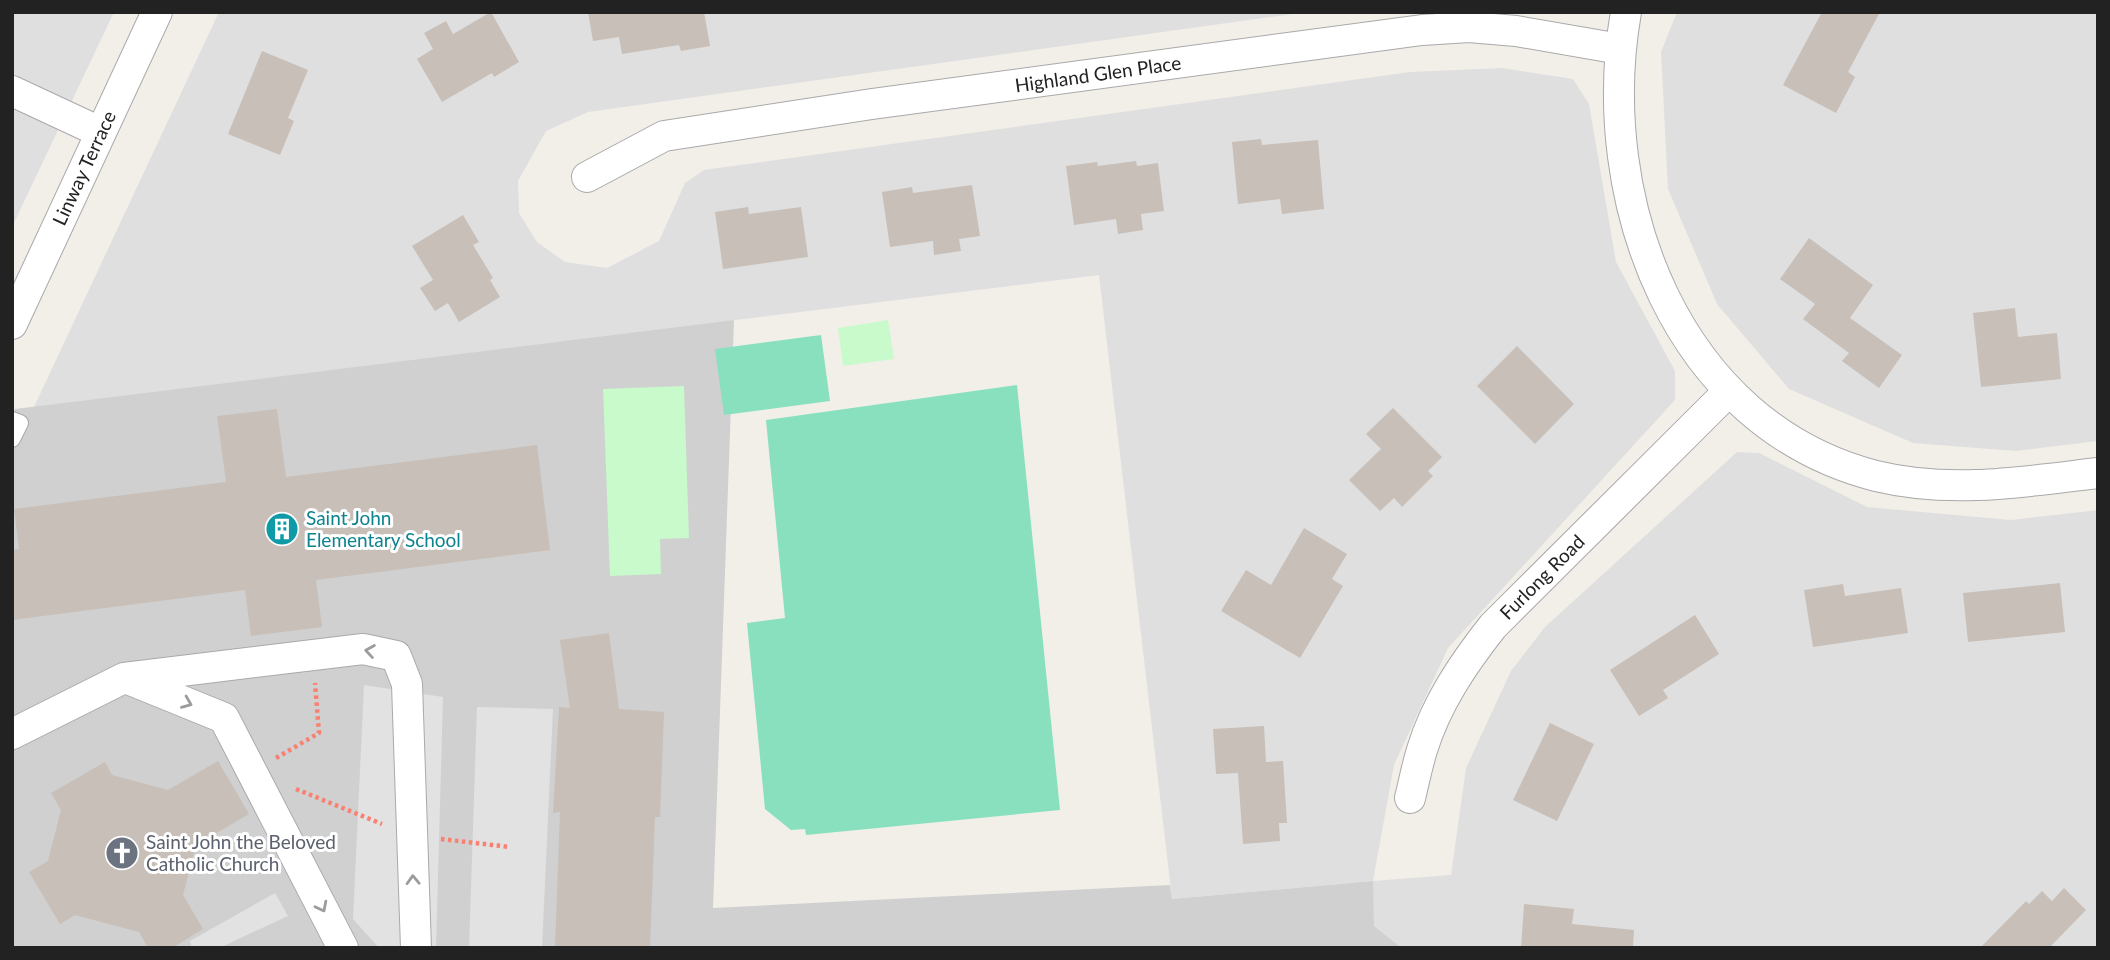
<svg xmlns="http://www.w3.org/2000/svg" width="2110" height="960" font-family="Lato,sans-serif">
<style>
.residential{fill:#e0dfdf}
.religious{fill:#d0d0d0}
.park{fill:#c8facc}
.pitch{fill:#88e0be}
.parking{fill:#e2e2e2}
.building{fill:#c7bfb8}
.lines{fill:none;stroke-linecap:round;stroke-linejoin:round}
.service-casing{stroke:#a9a9a9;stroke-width:18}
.minor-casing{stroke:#a9a9a9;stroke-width:32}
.path{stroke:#fa8072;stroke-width:4.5;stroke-dasharray:3.5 3.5;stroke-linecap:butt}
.service{stroke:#fff;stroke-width:16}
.minor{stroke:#fff;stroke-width:30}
.oneway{stroke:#9c9c9c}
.labels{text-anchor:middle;stroke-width:6;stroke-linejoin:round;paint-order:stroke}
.street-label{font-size:19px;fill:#222;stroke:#fff}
.culture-label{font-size:19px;fill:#0d838f;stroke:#fff;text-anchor:start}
.worship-label{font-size:19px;fill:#5b616d;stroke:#fff;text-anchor:start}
</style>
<rect width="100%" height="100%" fill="#f2efe9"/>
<g class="residential">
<path d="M 12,12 L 114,12 L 12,227 Z"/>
<path d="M 219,12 L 1307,12 L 588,112 L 546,131 L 518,181 L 519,213 L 537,242 L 565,262 L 607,268 L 659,241 L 685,183 L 704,170 L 1410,72 L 1502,68 L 1573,79 L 1589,104 L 1616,262 L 1675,371 L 1675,400 L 1448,648 L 1394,765 L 1373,881 L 1451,875 L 1466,768 L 1511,671 L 1545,627 L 1737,452 L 1759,453 L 1867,507 L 2011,520 L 2098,510 L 2098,948 L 1402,948 L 1374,926 L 1372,881 L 1172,899 L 1099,275 L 34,407 Z"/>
<path d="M 1677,12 L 2098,12 L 2098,441 L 2016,451 L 1913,443 L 1789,389 L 1717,304 L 1668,189 L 1661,52 Z"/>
</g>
<path class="religious" d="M 734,320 L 713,908 L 1170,885 L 1172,899 L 1373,881 L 1374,926 L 1402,948 L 12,948 L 12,415 L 15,409 Z"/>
<g class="park">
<path d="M 888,320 L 894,359 L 843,366 L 838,328 Z"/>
<path d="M 684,386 L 689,538 L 660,539 L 661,574 L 610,576 L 603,389 Z"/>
</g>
<g class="pitch">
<path d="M 821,335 L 830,401 L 724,415 L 715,349 Z"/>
<path d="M 1017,385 L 1060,810 L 806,835 L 805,829 L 791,830 L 765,809 L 747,623 L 785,618 L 766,420 Z"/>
</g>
<g class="parking">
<path d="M 364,685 L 443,697 L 436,948 L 379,948 L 353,919 Z"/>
<path d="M 477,707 L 553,709 L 542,948 L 469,948 Z"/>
<path d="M 275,893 L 288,916 L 219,948 L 192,948 L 190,941 Z"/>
</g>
<g class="building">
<path d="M 491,12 L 519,62 L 494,77 L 492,73 L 442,102 L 417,59 L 433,49 L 424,33 L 446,21 L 453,34 Z"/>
<path d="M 588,12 L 704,12 L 710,46 L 681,51 L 679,45 L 622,54 L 619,37 L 593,41 Z"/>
<path d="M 1822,12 L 1880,12 L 1848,72 L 1855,77 L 1836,113 L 1783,85 Z"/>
<path d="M 262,51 L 308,70 L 288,118 L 294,121 L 280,155 L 228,134 Z"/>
<path d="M 1261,139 L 1262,145 L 1318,140 L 1324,209 L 1282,214 L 1280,199 L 1238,204 L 1232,142 Z"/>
<path d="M 1136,161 L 1137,166 L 1158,163 L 1164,211 L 1141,214 L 1143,230 L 1118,234 L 1116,219 L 1074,225 L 1066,166 L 1097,162 L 1098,166 Z"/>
<path d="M 972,185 L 980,236 L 959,239 L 961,251 L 934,255 L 933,241 L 890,247 L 882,192 L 912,187 L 913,193 Z"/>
<path d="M 748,207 L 749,214 L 801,207 L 808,257 L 723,269 L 715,212 Z"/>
<path d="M 463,215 L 479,242 L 473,245 L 493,278 L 490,280 L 500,297 L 459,322 L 448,303 L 435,311 L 420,288 L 433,280 L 412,246 Z"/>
<path d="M 1809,238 L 1873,285 L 1850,318 L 1902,355 L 1879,388 L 1842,361 L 1849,353 L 1803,319 L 1815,304 L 1780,279 Z"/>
<path d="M 2015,308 L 2018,337 L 2057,333 L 2061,379 L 1981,387 L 1973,313 Z"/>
<path d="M 1517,346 L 1574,404 L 1535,444 L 1477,386 Z"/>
<path d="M 1393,408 L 1442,457 L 1428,471 L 1433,476 L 1402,507 L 1394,498 L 1380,511 L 1349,480 L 1381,449 L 1366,434 Z"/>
<path d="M 277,409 L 286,477 L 537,445 L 550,550 L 316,580 L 322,627 L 251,636 L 245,590 L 12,620 L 12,550 L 19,549 L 14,509 L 226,482 L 217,416 Z"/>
<path d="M 1304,528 L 1347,554 L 1332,579 L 1343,586 L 1300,658 L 1221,611 L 1246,570 L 1271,585 Z"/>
<path d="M 2060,583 L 2065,632 L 1968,642 L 1963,593 Z"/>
<path d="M 1843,584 L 1845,596 L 1901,588 L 1908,633 L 1813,647 L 1804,590 Z"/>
<path d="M 1695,615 L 1719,654 L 1663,690 L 1668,698 L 1639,716 L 1610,670 Z"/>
<path d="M 609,633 L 619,709 L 664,712 L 660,817 L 655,817 L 650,948 L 555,948 L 560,812 L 553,813 L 559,707 L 570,708 L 560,640 Z"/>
<path d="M 1550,723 L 1594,744 L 1557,821 L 1513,800 Z"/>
<path d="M 1264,726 L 1266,762 L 1283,761 L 1287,823 L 1279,823 L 1280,841 L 1243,844 L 1238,773 L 1216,774 L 1213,729 Z"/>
<path d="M 218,761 L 249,814 L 196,845 L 183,895 L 203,929 L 172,948 L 148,948 L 139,932 L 75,915 L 60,924 L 29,872 L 48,861 L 61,810 L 51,793 L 105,762 L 112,775 L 168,790 Z"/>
<path d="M 2064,888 L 2086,910 L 2049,948 L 1980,948 L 2026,901 L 2029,904 L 2042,891 L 2052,901 Z"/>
<path d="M 1524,904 L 1574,909 L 1572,924 L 1634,930 L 1633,948 L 1521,948 Z"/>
</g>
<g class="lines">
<defs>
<path id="service" d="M 12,420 L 20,423 L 12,439"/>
<g id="minor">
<path d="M 1626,12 C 1593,200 1676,425 1876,476 C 1950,494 2023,482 2098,473"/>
<path d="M 12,91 L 100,132"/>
<path d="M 587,177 L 664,136 L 872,104 L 1422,30 L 1469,27 L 1516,31 L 1620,49"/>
<path d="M 12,324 L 157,12"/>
<path d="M 128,679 L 224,718 L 343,948"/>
<path d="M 12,734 L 124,678 L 363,649 L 396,656 L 407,684 L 416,948"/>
<path d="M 1410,798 C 1414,782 1417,766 1422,750 C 1436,704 1463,664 1493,626 L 1729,391"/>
</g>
</defs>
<use href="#service" class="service-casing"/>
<use href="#minor" class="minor-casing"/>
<g class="path">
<path d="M 276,758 L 319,733 L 315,683"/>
<path d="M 296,789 L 382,824"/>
<path d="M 441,839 L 510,847"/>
</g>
<use href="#service" class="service"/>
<use href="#minor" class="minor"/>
</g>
<defs><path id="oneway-chevron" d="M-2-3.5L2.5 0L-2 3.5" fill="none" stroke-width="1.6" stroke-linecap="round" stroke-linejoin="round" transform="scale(1.75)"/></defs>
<g class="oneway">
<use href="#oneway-chevron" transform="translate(370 651) rotate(-171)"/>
<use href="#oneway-chevron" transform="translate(187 703) rotate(22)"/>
<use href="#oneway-chevron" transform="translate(413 880) rotate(-92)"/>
<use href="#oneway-chevron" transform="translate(322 907) rotate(63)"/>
</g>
<defs>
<symbol id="building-disc" viewBox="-11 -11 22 22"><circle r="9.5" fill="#0f9aa8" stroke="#fff"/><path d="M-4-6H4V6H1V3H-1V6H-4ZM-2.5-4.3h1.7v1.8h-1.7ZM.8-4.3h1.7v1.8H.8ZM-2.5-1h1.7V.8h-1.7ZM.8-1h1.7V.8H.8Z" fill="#fff"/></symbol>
<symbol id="church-disc" viewBox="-11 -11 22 22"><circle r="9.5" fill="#6b7280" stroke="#fff"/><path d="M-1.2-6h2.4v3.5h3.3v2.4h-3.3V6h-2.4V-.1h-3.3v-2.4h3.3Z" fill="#fff"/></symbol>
</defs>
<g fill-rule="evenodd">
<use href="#building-disc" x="263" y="510" width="38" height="38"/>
<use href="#church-disc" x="103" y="834" width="38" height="38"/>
</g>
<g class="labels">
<g class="street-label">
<text transform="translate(1098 74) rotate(-8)" y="7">Highland Glen Place</text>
<text transform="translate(84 168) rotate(-65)" y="7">Linway Terrace</text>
<text transform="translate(1542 577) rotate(-45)" y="7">Furlong Road</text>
</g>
<g class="culture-label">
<text x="306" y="525">Saint John<tspan x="306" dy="22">Elementary School</tspan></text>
</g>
<g class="worship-label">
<text x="146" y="849">Saint John the Beloved<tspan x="146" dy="22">Catholic Church</tspan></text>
</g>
</g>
<rect width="2110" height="960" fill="none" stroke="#222222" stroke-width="28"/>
</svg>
